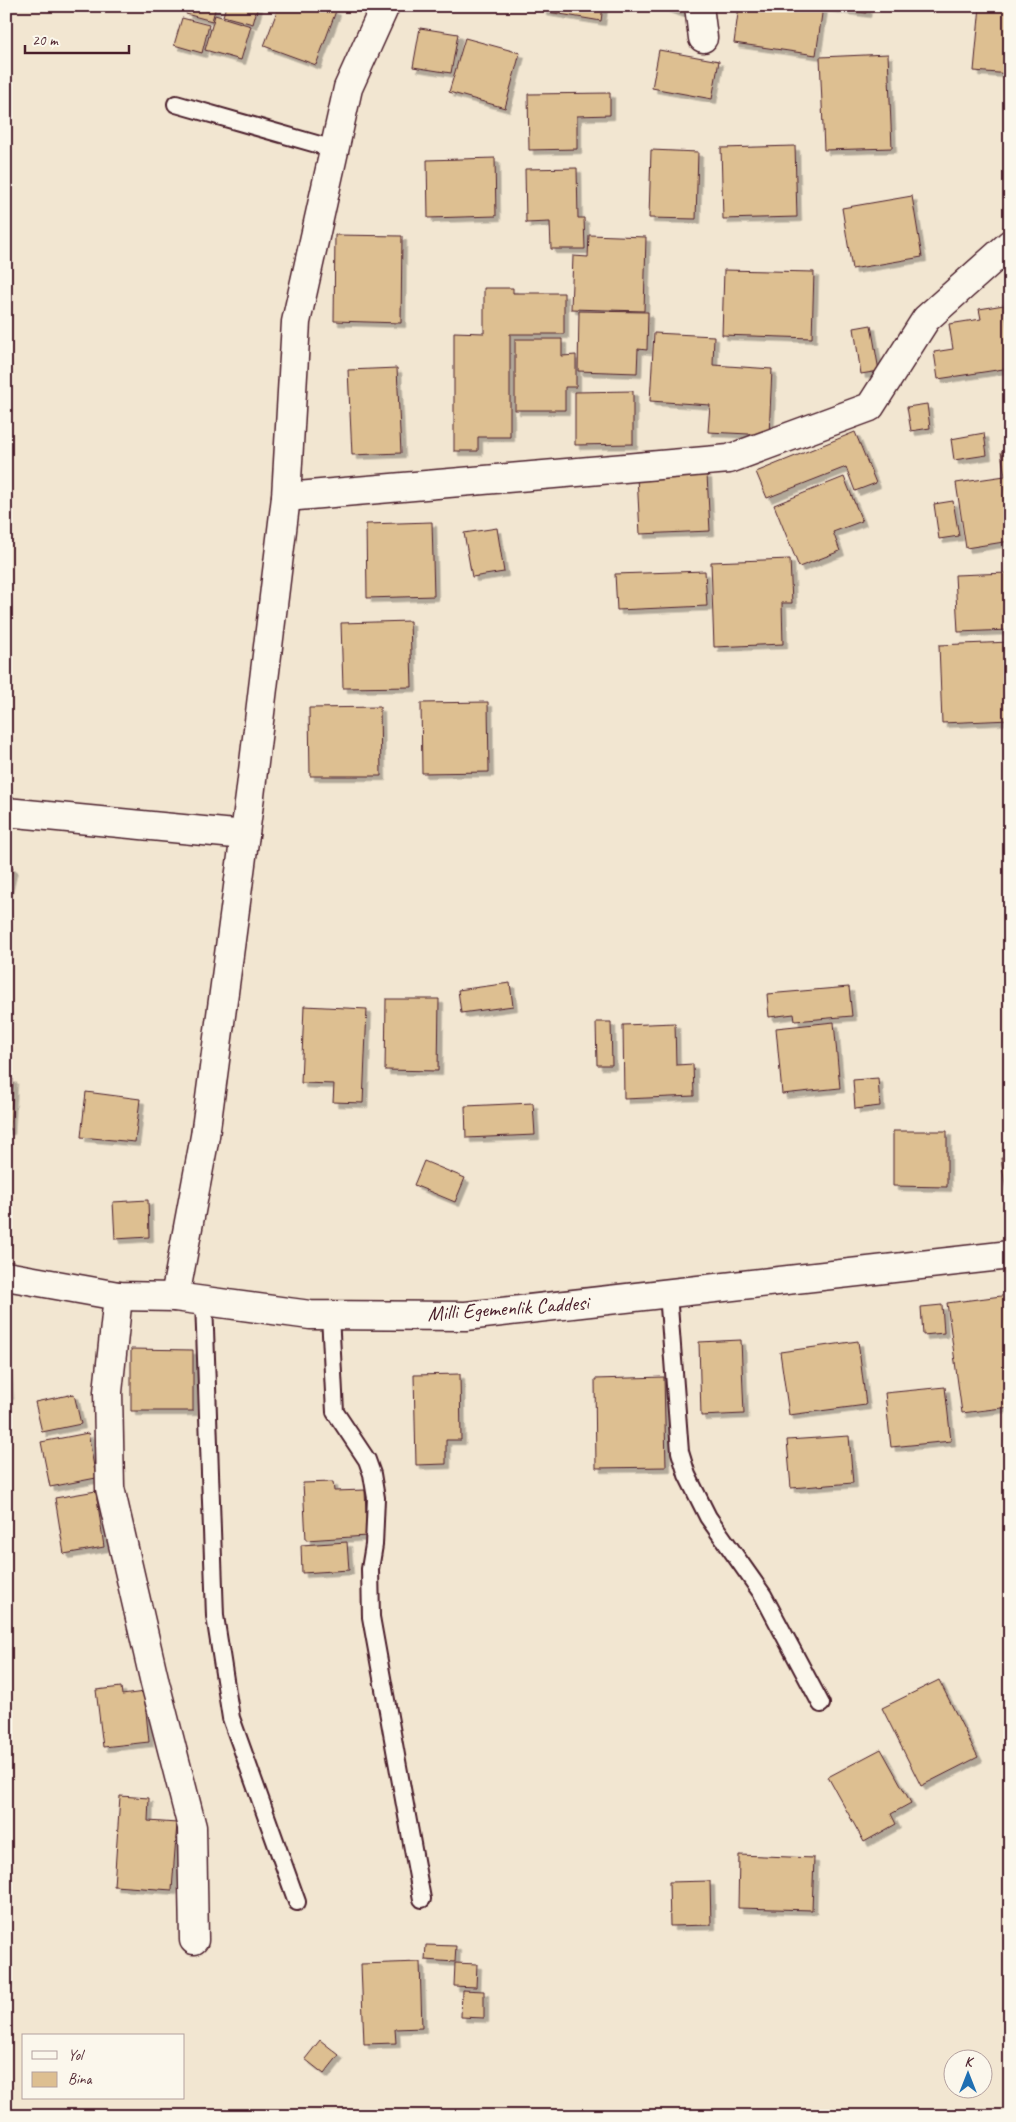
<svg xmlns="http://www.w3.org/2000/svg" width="1016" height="2122" font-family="Caveat,sans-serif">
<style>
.building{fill:#ddbf91;stroke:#4a1f2b;filter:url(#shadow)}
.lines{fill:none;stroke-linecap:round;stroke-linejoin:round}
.lane-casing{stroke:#4a1f2b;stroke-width:20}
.street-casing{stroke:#4a1f2b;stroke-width:31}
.lane{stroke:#fbf7ec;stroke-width:16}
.street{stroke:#fbf7ec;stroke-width:28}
.labels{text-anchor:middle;stroke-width:4;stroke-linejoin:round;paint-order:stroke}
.street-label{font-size:21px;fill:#4a1f2b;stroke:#fbf7ec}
</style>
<defs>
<filter id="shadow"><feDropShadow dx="4.5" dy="4.5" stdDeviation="0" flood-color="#0004"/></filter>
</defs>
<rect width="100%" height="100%" fill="#f2e6d1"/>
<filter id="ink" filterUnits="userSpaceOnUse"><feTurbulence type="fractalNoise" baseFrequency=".02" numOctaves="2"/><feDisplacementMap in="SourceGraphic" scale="10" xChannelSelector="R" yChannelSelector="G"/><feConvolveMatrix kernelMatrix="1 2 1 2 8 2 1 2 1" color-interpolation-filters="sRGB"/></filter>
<g filter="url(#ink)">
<g class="building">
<path d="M 188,6 L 216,6 L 212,21 L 186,14 Z"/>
<path d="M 226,6 L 258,6 L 253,24 L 223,16 Z"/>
<path d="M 279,6 L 322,6 L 336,11 L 316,65 L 264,46 Z"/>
<path d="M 542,6 L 603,6 L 601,21 L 542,11 Z"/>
<path d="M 659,6 L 682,6 L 680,13 Z"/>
<path d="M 739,6 L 867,6 L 866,13 L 823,7 L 816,55 L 734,43 Z"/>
<path d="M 980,6 L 1010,6 L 1010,74 L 974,71 Z"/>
<path d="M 215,15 L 251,26 L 241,60 L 205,50 Z"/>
<path d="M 182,18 L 209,25 L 202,53 L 174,45 Z"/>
<path d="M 420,28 L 458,34 L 451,73 L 413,67 Z"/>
<path d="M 465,38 L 520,53 L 505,108 L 449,92 Z"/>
<path d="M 659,50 L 719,61 L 712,99 L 652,88 Z"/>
<path d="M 888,54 L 892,148 L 824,150 L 820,57 Z"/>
<path d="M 610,93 L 610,115 L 577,116 L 577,149 L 529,150 L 528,94 Z"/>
<path d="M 795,146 L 797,217 L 723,219 L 721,148 Z"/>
<path d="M 651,150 L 698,152 L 696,219 L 649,218 Z"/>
<path d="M 495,158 L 496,216 L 428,218 L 427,160 Z"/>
<path d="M 577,168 L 578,218 L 584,218 L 585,249 L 551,249 L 550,222 L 526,223 L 525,169 Z"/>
<path d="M 912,196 L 922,257 L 852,269 L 842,208 Z"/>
<path d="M 335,235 L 402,236 L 401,323 L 334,321 Z"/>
<path d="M 589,235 L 646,237 L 644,311 L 571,309 L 573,256 L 588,257 Z"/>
<path d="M 724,270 L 814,272 L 812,338 L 722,335 Z"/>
<path d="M 484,288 L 513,288 L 513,293 L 564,293 L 564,334 L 510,334 L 510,437 L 478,437 L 478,451 L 454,451 L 454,332 L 484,333 Z"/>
<path d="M 1004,305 L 1010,344 L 1010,368 L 938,379 L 934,352 L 953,349 L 949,324 L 981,319 L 979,309 Z"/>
<path d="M 579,311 L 648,312 L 647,350 L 638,349 L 637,373 L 578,371 Z"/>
<path d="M 871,325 L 879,371 L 861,374 L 854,328 Z"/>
<path d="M 654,333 L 714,336 L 713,365 L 772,369 L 769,435 L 708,432 L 710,405 L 650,401 Z"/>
<path d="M 515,339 L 562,339 L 562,356 L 576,355 L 576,387 L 565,387 L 565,410 L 515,410 Z"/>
<path d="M 397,368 L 401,453 L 352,455 L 348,370 Z"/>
<path d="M 633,391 L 633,444 L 575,445 L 575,392 Z"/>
<path d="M 927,404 L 930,428 L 911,431 L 907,407 Z"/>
<path d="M 855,432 L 876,483 L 855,491 L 846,467 L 767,498 L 756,472 Z"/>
<path d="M 984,433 L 987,455 L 954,460 L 951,439 Z"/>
<path d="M 1010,450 L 1010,541 L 966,548 L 956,483 L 1005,476 L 1001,452 Z"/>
<path d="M 707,474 L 710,531 L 640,534 L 637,476 Z"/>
<path d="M 844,477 L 862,521 L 833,532 L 840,551 L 799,567 L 774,505 Z"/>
<path d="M 953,501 L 959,536 L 939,539 L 934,504 Z"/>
<path d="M 432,522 L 434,596 L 367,598 L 366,524 Z"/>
<path d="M 497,528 L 504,572 L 472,577 L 464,533 Z"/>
<path d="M 790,559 L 792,603 L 782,603 L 783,644 L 714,647 L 711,562 Z"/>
<path d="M 705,571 L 707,606 L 617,610 L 615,574 Z"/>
<path d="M 1008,573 L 1010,630 L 958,632 L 955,575 Z"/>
<path d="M 410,621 L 412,687 L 343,688 L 341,623 Z"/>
<path d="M 1010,642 L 1010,720 L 942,723 L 939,645 Z"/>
<path d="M 488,702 L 489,772 L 422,773 L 421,703 Z"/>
<path d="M 380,707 L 381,776 L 310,776 L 309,708 Z"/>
<path d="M 6,866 L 13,867 L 6,897 Z"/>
<path d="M 510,983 L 513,1006 L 461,1013 L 458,990 Z"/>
<path d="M 849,987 L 852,1016 L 795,1021 L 794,1014 L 769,1017 L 767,994 Z"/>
<path d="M 386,999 L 439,999 L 438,1071 L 385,1070 Z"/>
<path d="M 304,1006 L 367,1009 L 363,1103 L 333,1102 L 334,1084 L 301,1083 Z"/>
<path d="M 596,1022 L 611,1022 L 612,1065 L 597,1065 Z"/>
<path d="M 834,1022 L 840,1088 L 782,1094 L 776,1028 Z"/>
<path d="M 675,1023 L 676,1065 L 693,1064 L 694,1096 L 624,1099 L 623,1025 Z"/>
<path d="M 6,1078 L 13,1079 L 10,1130 L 6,1130 Z"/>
<path d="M 878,1078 L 880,1106 L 855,1109 L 853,1080 Z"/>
<path d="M 86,1092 L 140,1099 L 135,1142 L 81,1137 Z"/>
<path d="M 533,1103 L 535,1135 L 466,1138 L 465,1106 Z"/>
<path d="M 893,1131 L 947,1131 L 947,1187 L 893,1186 Z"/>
<path d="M 1010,1157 L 1010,1218 L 1001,1158 Z"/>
<path d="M 424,1161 L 465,1178 L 455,1202 L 414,1185 Z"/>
<path d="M 148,1200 L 149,1237 L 115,1239 L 113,1202 Z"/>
<path d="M 1009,1295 L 1010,1407 L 962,1413 L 947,1303 Z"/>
<path d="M 942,1305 L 944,1333 L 923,1335 L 921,1307 Z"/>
<path d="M 6,1339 L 9,1395 L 6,1395 Z"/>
<path d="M 741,1340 L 744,1414 L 701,1416 L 699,1342 Z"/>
<path d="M 858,1341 L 866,1405 L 789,1415 L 780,1352 Z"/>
<path d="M 131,1349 L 193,1350 L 193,1411 L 131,1411 Z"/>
<path d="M 460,1374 L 461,1440 L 446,1440 L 446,1464 L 416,1465 L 414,1375 Z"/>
<path d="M 664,1377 L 666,1467 L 596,1468 L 595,1379 Z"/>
<path d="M 945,1387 L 951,1441 L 891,1447 L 885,1393 Z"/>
<path d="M 74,1394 L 81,1424 L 42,1432 L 35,1402 Z"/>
<path d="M 88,1433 L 96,1478 L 50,1487 L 41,1442 Z"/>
<path d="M 849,1436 L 853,1483 L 791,1488 L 787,1440 Z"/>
<path d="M 333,1482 L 334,1491 L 365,1490 L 367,1536 L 306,1540 L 303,1483 Z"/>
<path d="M 96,1491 L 104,1547 L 64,1554 L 55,1498 Z"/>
<path d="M 347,1542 L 349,1570 L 302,1573 L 301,1545 Z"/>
<path d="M 939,1680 L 978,1757 L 921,1786 L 882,1708 Z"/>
<path d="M 121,1687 L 122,1695 L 144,1692 L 149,1742 L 103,1747 L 96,1690 Z"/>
<path d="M 881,1749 L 911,1803 L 891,1814 L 896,1824 L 864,1842 L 828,1777 Z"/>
<path d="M 120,1796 L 149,1798 L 148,1821 L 177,1823 L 172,1890 L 114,1886 Z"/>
<path d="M 739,1855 L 814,1858 L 812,1910 L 738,1908 Z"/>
<path d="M 710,1881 L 711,1925 L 670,1926 L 669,1882 Z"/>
<path d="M 426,1945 L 456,1946 L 455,1962 L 425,1960 Z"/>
<path d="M 420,1962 L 422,2028 L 395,2029 L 396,2043 L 364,2044 L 361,1964 Z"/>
<path d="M 455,1963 L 477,1964 L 476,1987 L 454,1986 Z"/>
<path d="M 462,1990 L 484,1991 L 484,2018 L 461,2017 Z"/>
<path d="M 320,2040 L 339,2055 L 324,2074 L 305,2059 Z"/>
</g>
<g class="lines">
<defs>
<g id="lane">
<path d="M 176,104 L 334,149"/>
<path d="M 668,1293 L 680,1452 L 687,1475 L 708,1517 L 763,1595 L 821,1704"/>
<path d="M 204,1301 L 215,1616 L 231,1718 L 297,1902"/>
<path d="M 330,1315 L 335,1412 L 367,1460 L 372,1474 L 376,1498 L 374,1545 L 370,1569 L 371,1617 L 422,1899"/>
</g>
<g id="street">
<path d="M 699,6 L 703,38"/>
<path d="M 286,497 L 729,459 L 870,407 L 926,319 L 1010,244"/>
<path d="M 6,812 L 245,835"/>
<path d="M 6,1276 L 118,1296 L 175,1297 L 310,1315 L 466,1316 L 1010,1255"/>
<path d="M 118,1296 L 108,1392 L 110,1488 L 155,1683 L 192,1827 L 194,1940"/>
<path d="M 175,1297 L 205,1136 L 250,796 L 286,497 L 296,322 L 348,88 L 385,6"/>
</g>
</defs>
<use href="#lane" class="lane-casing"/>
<use href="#street" class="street-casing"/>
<use href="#lane" class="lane"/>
<use href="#street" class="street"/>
</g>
</g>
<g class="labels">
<g class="street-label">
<text transform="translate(508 1308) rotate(-4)" y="7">Milli Egemenlik Caddesi</text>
</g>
</g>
<rect width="1016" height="2122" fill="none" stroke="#fbf7ec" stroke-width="25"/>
<rect x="12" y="12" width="991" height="2097" fill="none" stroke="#4a1f2b" stroke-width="2" filter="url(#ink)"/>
<rect x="22" y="2034" width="162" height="65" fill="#fbf7ec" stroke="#b4a19f"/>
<rect x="32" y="2051" width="25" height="8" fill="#fbf7ec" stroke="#b4a19f"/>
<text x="68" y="2060" font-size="15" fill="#4a1f2b">Yol</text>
<rect x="32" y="2072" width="25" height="15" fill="#ddbf91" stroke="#b4a19f"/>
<text x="68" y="2084" font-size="15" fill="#4a1f2b">Bina</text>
<g transform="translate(968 2074)"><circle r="24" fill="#fbf7ec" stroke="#b4a19f"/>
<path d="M0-4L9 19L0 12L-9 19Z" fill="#1f6fb2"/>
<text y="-8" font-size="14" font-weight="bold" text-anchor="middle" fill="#4a1f2b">K</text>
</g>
<path d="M25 45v8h104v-8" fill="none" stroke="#4a1f2b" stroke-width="2.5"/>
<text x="32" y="45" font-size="15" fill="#4a1f2b" stroke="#fbf7ec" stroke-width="4" paint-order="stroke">20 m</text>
</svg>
